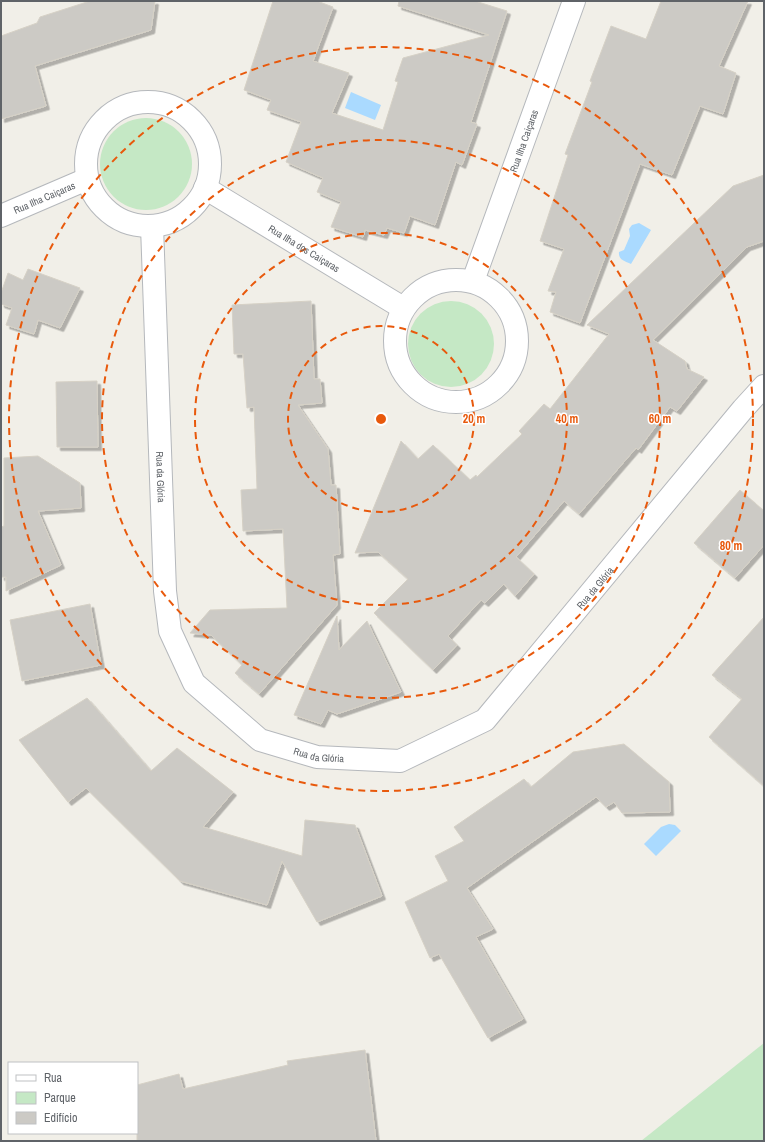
<svg xmlns="http://www.w3.org/2000/svg" width="765" height="1142" font-family="'Archivo Narrow',sans-serif">
<style>
.green{fill:#c5e8c5}
.water{fill:#aadaff}
.building{fill:#cccac5;stroke:#d6d1c6;filter:url(#shadow)}
.lines{fill:none;stroke-linecap:round;stroke-linejoin:round}
.minor-casing{stroke:#b5b8bc;stroke-width:24}
.minor{stroke:#fff;stroke-width:22}
.ring{fill:none;stroke:#e8590c;stroke-width:2;stroke-dasharray:7 5}
.labels{text-anchor:middle;stroke-width:3;stroke-linejoin:round;paint-order:stroke}
.street-label{font-size:10px;fill:#5f6368;stroke:#fff}
.centre{fill:#e8590c;stroke:#fff;stroke-width:2}
.ring-label{font-size:12px;text-anchor:middle;font-weight:bold;fill:#e8590c;stroke:#fff;stroke-width:3;stroke-linejoin:round;paint-order:stroke}
</style>
<defs>
<filter id="shadow"><feDropShadow dx="3.5" dy="3.5" stdDeviation="0" flood-color="#0004"/></filter>
</defs>
<rect width="100%" height="100%" fill="#f1efe8"/>
<g class="green">
<circle cx="146" cy="164" r="46"/>
<circle cx="451" cy="344" r="43"/>
<path d="M 764,1043 L 764,1141 L 641,1141 Z"/>
</g>
<g class="water">
<path d="M 351,92 L 381,105 L 375,120 L 345,108 Z"/>
<path d="M 639,223 L 651,230 L 631,264 C 625,261 618,260 619,252 L 624,250 L 630,236 L 629,229 L 632,225 Z"/>
<path d="M 669,824 L 675,825 L 681,831 L 656,856 L 644,844 L 661,827 Z"/>
</g>
<g class="building">
<path d="M 90,1 L 155,1 L 151,30 L 35,66 L 46,106 L 1,119 L 1,36 L 37,23 L 40,17 Z"/>
<path d="M 273,1 L 317,1 L 333,7 L 313,61 L 349,73 L 332,113 L 383,130 L 398,82 L 395,81 L 403,58 L 489,35 L 398,6 L 399,1 L 475,1 L 507,11 L 471,122 L 477,124 L 462,165 L 456,162 L 435,225 L 410,216 L 404,233 L 387,228 L 384,235 L 365,230 L 363,237 L 331,227 L 341,202 L 317,192 L 323,178 L 286,162 L 301,122 L 267,110 L 271,100 L 244,90 Z"/>
<path d="M 661,1 L 748,1 L 719,66 L 736,73 L 723,114 L 700,106 L 672,175 L 640,164 L 580,323 L 550,312 L 556,292 L 548,291 L 564,249 L 540,241 L 568,155 L 565,154 L 592,82 L 590,81 L 611,26 L 646,39 Z"/>
<path d="M 764,175 L 764,241 L 747,247 L 653,340 L 685,361 L 687,369 L 704,377 L 677,411 L 670,407 L 638,450 L 636,448 L 579,514 L 564,501 L 516,557 L 534,574 L 515,596 L 504,584 L 485,603 L 481,600 L 448,636 L 457,645 L 433,670 L 374,613 L 408,579 L 378,552 L 355,553 L 401,441 L 418,459 L 433,445 L 470,480 L 476,475 L 477,477 L 522,434 L 519,431 L 544,404 L 550,409 L 609,334 L 587,325 L 733,186 Z"/>
<path d="M 28,269 L 80,288 L 60,328 L 38,320 L 34,334 L 6,325 L 12,308 L 1,304 L 1,293 L 8,273 L 23,280 Z"/>
<path d="M 311,301 L 314,379 L 320,379 L 322,403 L 298,405 L 328,449 L 331,485 L 336,485 L 340,554 L 333,555 L 337,605 L 259,694 L 235,673 L 242,665 L 211,635 L 190,633 L 210,610 L 287,608 L 283,529 L 243,531 L 241,490 L 257,489 L 254,407 L 247,408 L 243,354 L 234,354 L 232,305 Z"/>
<path d="M 97,381 L 98,447 L 57,447 L 56,382 Z"/>
<path d="M 38,456 L 80,483 L 81,508 L 38,511 L 61,565 L 6,591 L 6,577 L 1,577 L 1,527 L 4,526 L 4,458 Z"/>
<path d="M 740,490 L 764,511 L 764,545 L 735,578 L 694,543 Z"/>
<path d="M 90,604 L 101,665 L 22,681 L 10,620 Z"/>
<path d="M 337,616 L 339,650 L 367,621 L 401,692 L 337,714 L 328,710 L 321,724 L 294,715 Z"/>
<path d="M 764,617 L 764,786 L 709,737 L 742,699 L 712,675 Z"/>
<path d="M 87,698 L 151,771 L 177,748 L 233,792 L 203,827 L 302,856 L 305,820 L 355,825 L 382,896 L 317,922 L 282,861 L 267,905 L 180,881 L 86,788 L 68,802 L 19,740 Z"/>
<path d="M 624,744 L 669,782 L 670,812 L 622,813 L 614,802 L 606,807 L 596,797 L 467,888 L 493,929 L 476,937 L 523,1019 L 488,1038 L 439,954 L 430,958 L 405,902 L 448,881 L 435,856 L 464,841 L 454,827 L 524,779 L 531,787 L 573,752 Z"/>
<path d="M 365,1050 L 376,1141 L 137,1141 L 137,1085 L 179,1074 L 183,1089 L 288,1065 L 287,1061 Z"/>
</g>
<g class="lines">
<defs>
<g id="minor">
<circle cx="148" cy="164" r="62"/>
<path id="s1" d="M 205,188 L 403,308"/>
<path id="s2" d="M 1,216 L 87,179"/>
<path id="s3" d="M 152,226 L 165,591 L 170,631 L 194,683 L 260,740 L 317,757 L 400,761 L 485,720 L 743,409 L 764,386"/>
<circle cx="456" cy="341" r="61"/>
<path id="s4" d="M 473,281 L 574,1"/>
</g>
</defs>
<use href="#minor" class="minor-casing"/>
<use href="#minor" class="minor"/>
</g>
<g class="ring">
<circle cx="381" cy="419" r="93"/>
<circle cx="381" cy="419" r="186"/>
<circle cx="381" cy="419" r="279"/>
<circle cx="381" cy="419" r="372"/>
</g>
<g class="labels">
<g class="street-label">
<text dy="4" stroke="none"><textPath href="#s4" startOffset="149">Rua Ilha Caiçaras</textPath></text>
<text dy="4" stroke="none"><textPath href="#s2" startOffset="47">Rua Ilha Caiçaras</textPath></text>
<text dy="4" stroke="none"><textPath href="#s1" startOffset="116">Rua Ilha dos Caiçaras</textPath></text>
<text dy="4" stroke="none"><textPath href="#s3" startOffset="251">Rua da Glória</textPath></text>
<text dy="4" stroke="none"><textPath href="#s3" startOffset="959">Rua da Glória</textPath></text>
<text dy="4" stroke="none"><textPath href="#s3" startOffset="611">Rua da Glória</textPath></text>
</g>
</g>
<circle cx="381" cy="419" r="6" class="centre"/>
<g class="ring-label">
<text x="474" y="423">20 m</text>
<text x="567" y="423">40 m</text>
<text x="660" y="423">60 m</text>
<text x="731" y="550">80 m</text>
</g>
<rect width="765" height="1142" fill="none" stroke="#5f6368" stroke-width="4"/>
<rect x="8" y="1062" width="130" height="72" fill="#ffffff" stroke="#bfc1c3"/>
<rect x="16" y="1075" width="20" height="6" fill="#ffffff" stroke="#bfc1c3"/>
<text x="44" y="1082" font-size="12" fill="#5f6368">Rua</text>
<rect x="16" y="1092" width="20" height="12" fill="#c5e8c5" stroke="#bfc1c3"/>
<text x="44" y="1102" font-size="12" fill="#5f6368">Parque</text>
<rect x="16" y="1112" width="20" height="12" fill="#cccac5" stroke="#bfc1c3"/>
<text x="44" y="1122" font-size="12" fill="#5f6368">Edifício</text>
</svg>
